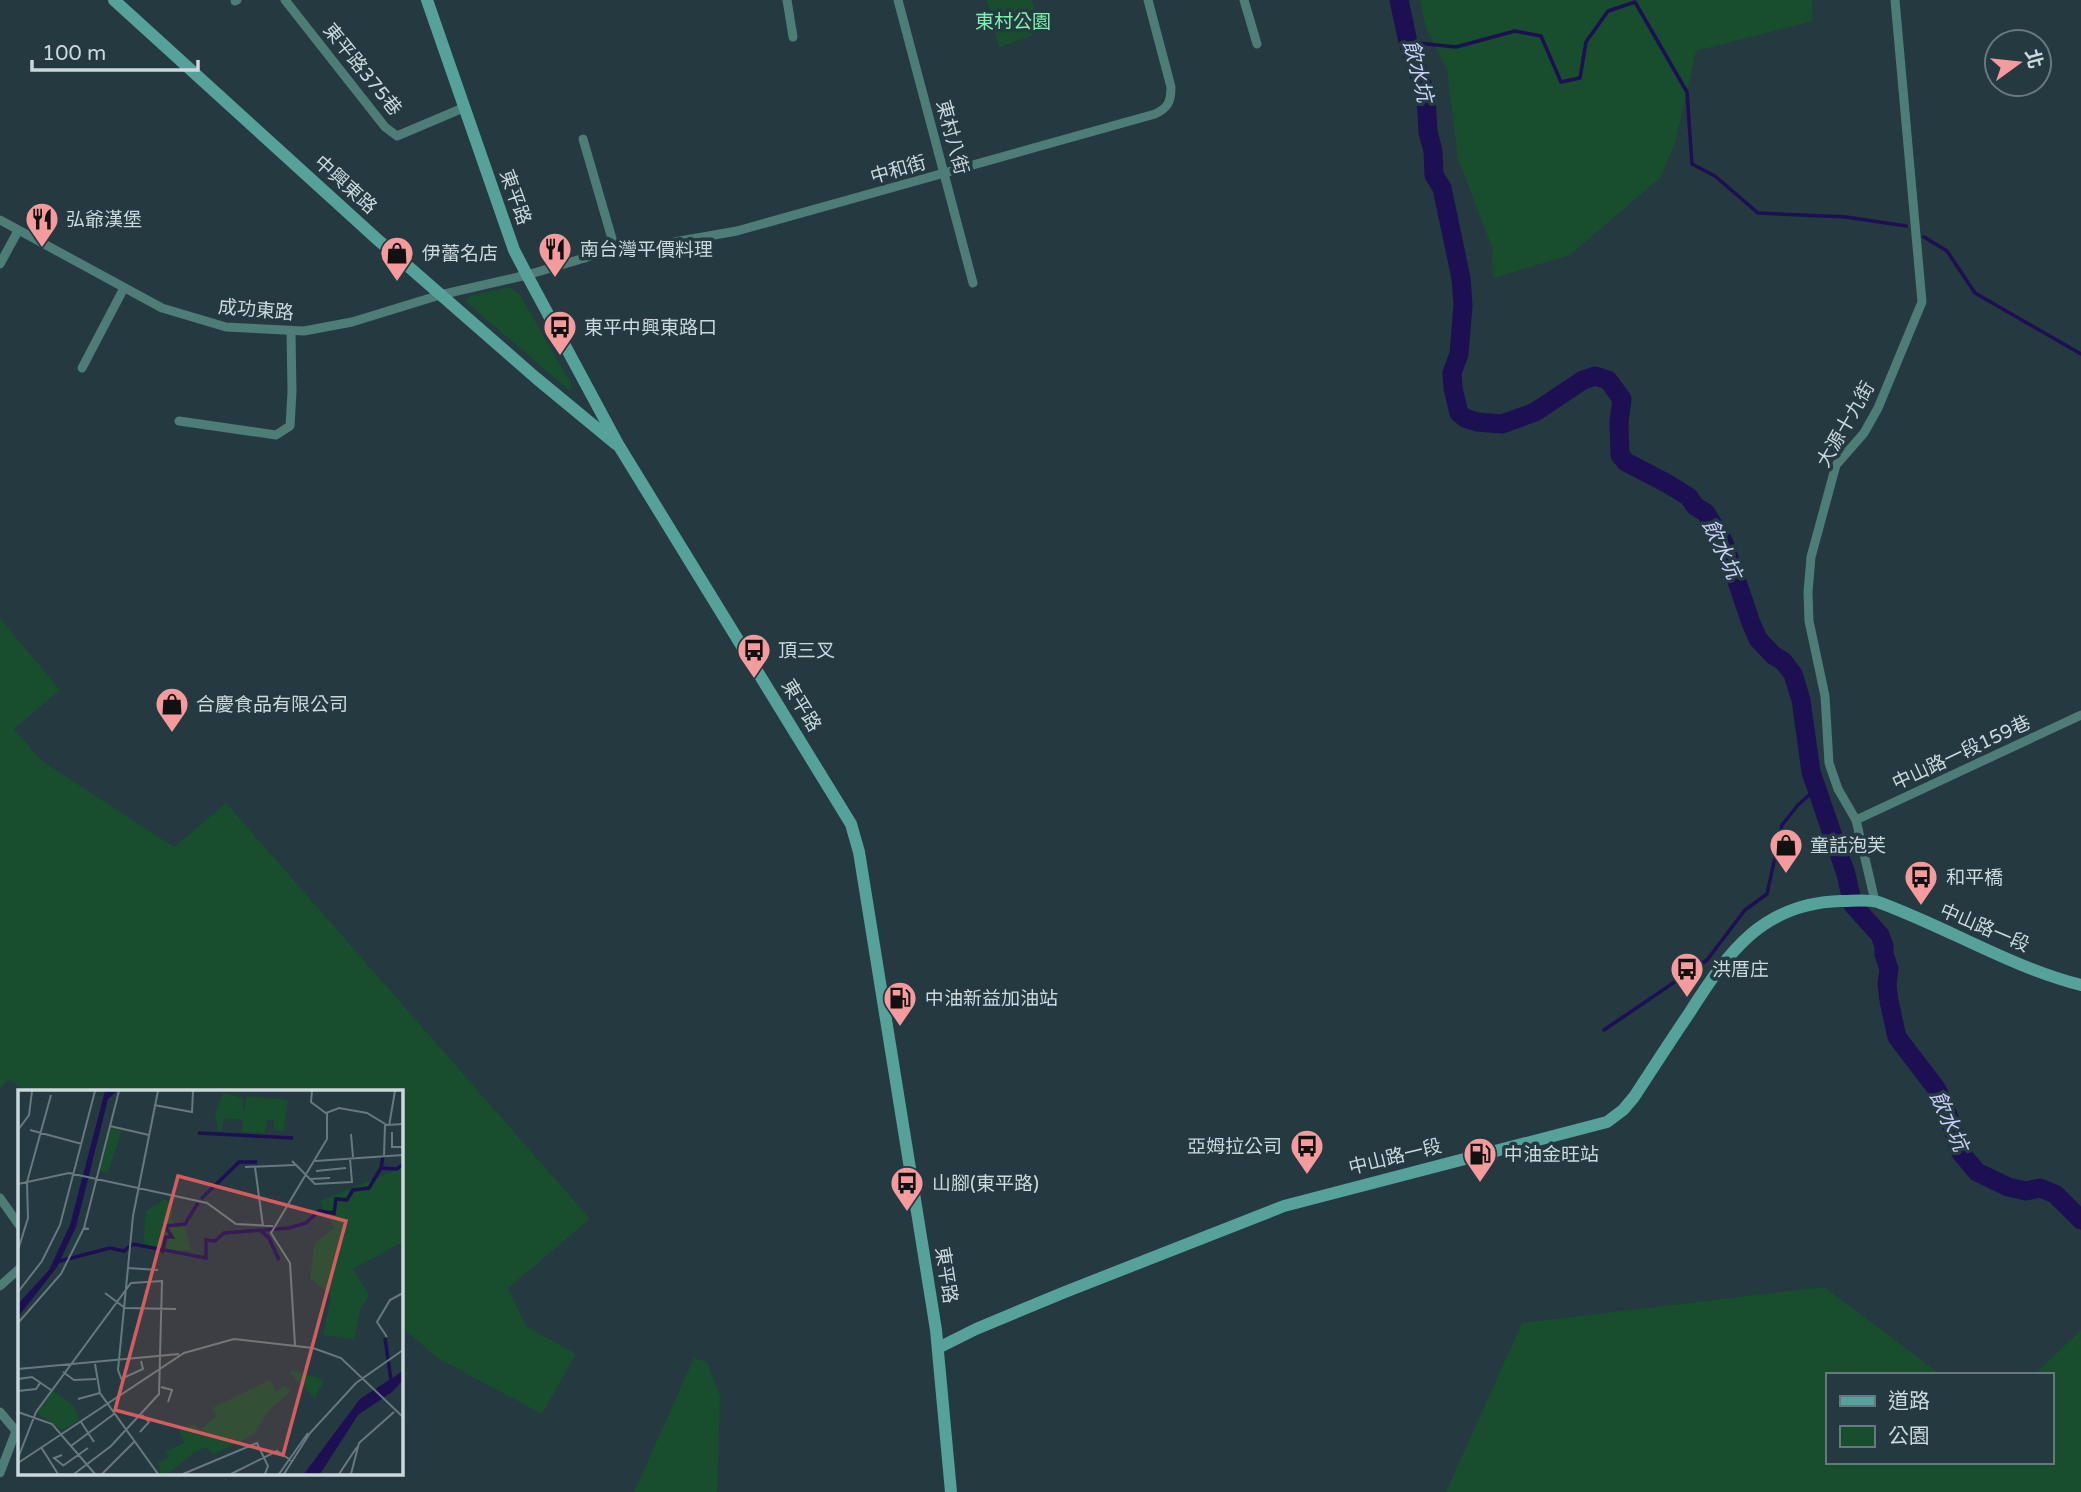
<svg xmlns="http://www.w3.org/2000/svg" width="2081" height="1492" font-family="'Varela Round','Noto Sans TC',sans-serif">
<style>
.green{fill:#184d2e}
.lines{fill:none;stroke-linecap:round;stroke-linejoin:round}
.stream{stroke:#1c1053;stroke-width:3.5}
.river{stroke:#1c1053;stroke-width:19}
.street{stroke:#4e7c76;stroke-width:9}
.secondary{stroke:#56a29a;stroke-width:12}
.labels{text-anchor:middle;stroke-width:7;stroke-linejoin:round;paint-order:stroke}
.park-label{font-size:19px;fill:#81f1ab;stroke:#243940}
.street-label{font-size:19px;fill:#cbd8dc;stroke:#243940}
.poi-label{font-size:19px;fill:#cbd8dc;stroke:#243940;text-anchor:start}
.water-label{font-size:21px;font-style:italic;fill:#cbcef7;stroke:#243940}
.inset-river{fill:none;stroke:#1c1053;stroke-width:3.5}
.inset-road{fill:none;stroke:#67797e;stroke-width:2}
.view{fill:#d35d5e;fill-opacity:0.15;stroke:#d35d5e;stroke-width:3.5}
.inset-edge{fill:none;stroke:#cbd8dc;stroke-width:3.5}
</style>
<rect width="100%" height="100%" fill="#243940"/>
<g class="green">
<path d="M 987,0 L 1032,0 L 1040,32 L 999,48 Z"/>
<path d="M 1420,0 L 1812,0 L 1813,21 L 1696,51 L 1676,140 L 1661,177 L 1570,255 L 1493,278 L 1492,247 L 1458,159 L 1447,70 L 1426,28 Z"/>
<path d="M 509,287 L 520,295 L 572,385 L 570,391 L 465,301 L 471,296 Z"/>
<path d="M 0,618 L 60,690 L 14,729 L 42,761 L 174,847 L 226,803 L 590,1219 L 508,1288 L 526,1326 L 576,1354 L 542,1414 L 437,1358 L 401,1326 L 401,1091 L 25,1091 L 8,1079 L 0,1089 Z"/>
<path d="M 1824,1287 L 1941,1375 L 1827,1375 L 1827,1462 L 2051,1462 L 2051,1375 L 2034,1375 L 2081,1330 L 2081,1492 L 1446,1492 L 1522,1323 Z"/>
<path d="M 694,1358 L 707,1362 L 720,1396 L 717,1492 L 634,1492 Z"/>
</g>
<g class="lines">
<g class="stream">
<path d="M 1408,42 L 1456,47 L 1515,31 L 1541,36 L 1561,82 L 1580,78 L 1586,42 L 1608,11 L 1635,2 L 1687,92 L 1692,164 L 1715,176 L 1758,213 L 1846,217 L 1906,226"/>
<path d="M 1924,237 L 1947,251 L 1975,293 L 2081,354"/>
<path d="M 1604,1030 L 1707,960 L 1745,910 L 1767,894 L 1782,825 L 1798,805 L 1817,788"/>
</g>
<path class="river" d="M 1399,0 L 1408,42 L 1426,95 L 1428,132 L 1433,151 L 1434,175 L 1442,188 L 1461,278 L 1463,305 L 1459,354 L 1452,373 L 1453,388 L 1459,413 L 1465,418 L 1477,422 L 1502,424 L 1535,412 L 1583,380 L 1595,376 L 1608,380 L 1622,399 L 1619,422 L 1620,455 L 1626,462 L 1668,484 L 1689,497 L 1695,506 L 1706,513 L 1724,543 L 1751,623 L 1758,639 L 1773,655 L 1783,661 L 1793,674 L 1801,700 L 1811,772 L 1846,874 L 1853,905 L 1880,935 L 1884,946 L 1884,954 L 1889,969 L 1887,984 L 1889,1001 L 1897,1037 L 1936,1088 L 1944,1104 L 1961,1153 L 1977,1172 L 2008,1187 L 2026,1191 L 2040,1188 L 2055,1194 L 2081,1220"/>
<g class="street">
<path d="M 285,0 L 385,127 L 397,136 L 463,108"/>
<path d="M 787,0 L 793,37"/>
<path d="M 898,0 L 973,283"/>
<path d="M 1244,0 L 1257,44"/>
<path d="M 235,1 L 237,0"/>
<path d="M 583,139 L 615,249"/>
<path d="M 0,220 L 162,308 L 226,327 L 304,331 L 352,322 L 440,295 L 527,275 L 615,249 L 657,245 L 737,231 L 1155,114 C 1168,108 1171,102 1171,87 L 1148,0"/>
<path d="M 0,264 L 18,231"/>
<path d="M 82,368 L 124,288"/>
<path d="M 179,421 L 276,435 L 290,426 L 292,392 L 291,331"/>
<path d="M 1856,820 L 2081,715"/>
<path d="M 1875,901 L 1856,820 L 1838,789 L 1829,763 L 1825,696 L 1809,621 L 1808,592 L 1811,557 L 1836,465 L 1864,433 L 1878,408 L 1922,302 L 1895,0"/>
<path d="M 0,1198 L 19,1225"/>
<path d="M 0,1286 L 19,1269"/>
<path d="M 0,1412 L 16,1431 L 0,1473"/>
</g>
<g class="secondary">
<path d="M 114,0 L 378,240 L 536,378 L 616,444"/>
<path d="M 427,0 L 514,250 L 527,275 L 619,446 L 851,824 L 859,852 L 936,1330 L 951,1492"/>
<path d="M 938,1348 L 976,1329 L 1065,1292 L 1284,1206 L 1607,1122 L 1623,1110 L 1634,1097 C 1653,1068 1671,1040 1690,1012 C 1729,951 1763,903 1841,901 C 1852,901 1867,899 1878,902 C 1947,927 2010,967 2081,985"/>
</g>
</g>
<defs>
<symbol id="restaurant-pin" viewBox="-11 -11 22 30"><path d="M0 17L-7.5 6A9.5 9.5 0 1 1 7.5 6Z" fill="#f59b9e" stroke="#243940"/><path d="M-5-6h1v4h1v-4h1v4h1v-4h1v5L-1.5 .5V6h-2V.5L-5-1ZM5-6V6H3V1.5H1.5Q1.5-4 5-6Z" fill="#111"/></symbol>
<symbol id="shop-pin" viewBox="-11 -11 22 30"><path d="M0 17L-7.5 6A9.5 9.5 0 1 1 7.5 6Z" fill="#f59b9e" stroke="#243940"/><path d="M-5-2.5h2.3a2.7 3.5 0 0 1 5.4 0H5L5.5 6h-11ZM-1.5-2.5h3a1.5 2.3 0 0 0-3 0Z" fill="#111"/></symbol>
<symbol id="bus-pin" viewBox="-11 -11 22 30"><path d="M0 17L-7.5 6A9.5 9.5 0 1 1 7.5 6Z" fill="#f59b9e" stroke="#243940"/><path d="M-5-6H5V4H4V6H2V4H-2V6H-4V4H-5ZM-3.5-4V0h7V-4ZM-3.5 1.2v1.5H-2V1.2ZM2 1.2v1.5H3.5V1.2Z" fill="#111"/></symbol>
<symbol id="fuel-pin" viewBox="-11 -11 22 30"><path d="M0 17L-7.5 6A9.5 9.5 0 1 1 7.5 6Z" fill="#f59b9e" stroke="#243940"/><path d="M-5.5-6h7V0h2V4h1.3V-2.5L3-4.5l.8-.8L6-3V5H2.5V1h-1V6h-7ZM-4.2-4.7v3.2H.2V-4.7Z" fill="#111"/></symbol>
</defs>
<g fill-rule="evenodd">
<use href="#restaurant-pin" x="23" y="200" width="38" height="52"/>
<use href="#restaurant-pin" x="536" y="230" width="38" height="52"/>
<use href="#shop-pin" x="378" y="234" width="38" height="52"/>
<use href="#bus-pin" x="541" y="308" width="38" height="52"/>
<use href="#bus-pin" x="735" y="631" width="38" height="52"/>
<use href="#shop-pin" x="153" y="685" width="38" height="52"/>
<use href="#shop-pin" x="1767" y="826" width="38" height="52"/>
<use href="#bus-pin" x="1902" y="858" width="38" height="52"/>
<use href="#bus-pin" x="1668" y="950" width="38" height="52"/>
<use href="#fuel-pin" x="881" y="979" width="38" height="52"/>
<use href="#bus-pin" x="1288" y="1127" width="38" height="52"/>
<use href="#fuel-pin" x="1461" y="1135" width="38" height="52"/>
<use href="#bus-pin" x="888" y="1164" width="38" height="52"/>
</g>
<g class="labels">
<g class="park-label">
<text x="1013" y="28">東村公園</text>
</g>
<g class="street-label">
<text transform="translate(363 69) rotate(51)" y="7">東平路375巷</text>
<text transform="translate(953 137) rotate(75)" y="7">東村八街</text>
<text transform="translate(898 169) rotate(-16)" y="7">中和街</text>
<text transform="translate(346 184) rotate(42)" y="7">中興東路</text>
<text transform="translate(516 197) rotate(70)" y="7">東平路</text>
<text transform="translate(256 309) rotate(5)" y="7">成功東路</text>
<text transform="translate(1845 424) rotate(-60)" y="7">大源十九街</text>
<text transform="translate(802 705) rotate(59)" y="7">東平路</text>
<text transform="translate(1961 752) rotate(-25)" y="7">中山路一段159巷</text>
<text transform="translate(1985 927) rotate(23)" y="7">中山路一段</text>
<text transform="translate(1395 1156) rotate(-14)" y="7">中山路一段</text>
<text transform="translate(947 1275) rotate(81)" y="7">東平路</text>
</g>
<g class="poi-label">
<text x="66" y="226">弘爺漢堡</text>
<text x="580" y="256">南台灣平價料理</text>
<text x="422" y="260">伊蕾名店</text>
<text x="584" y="334">東平中興東路口</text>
<text x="778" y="657">頂三叉</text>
<text x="196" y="711">合慶食品有限公司</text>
<text x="1810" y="852">童話泡芙</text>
<text x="1946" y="884">和平橋</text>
<text x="1712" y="976">洪厝庄</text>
<text x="925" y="1005">中油新益加油站</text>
<text x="1282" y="1153" text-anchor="end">亞姆拉公司</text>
<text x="1504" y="1161">中油金旺站</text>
<text x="932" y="1190">山腳(東平路)</text>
</g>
<g class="water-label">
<text transform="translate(1418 71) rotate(76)" y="7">飲水坑</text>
<text transform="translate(1722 549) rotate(65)" y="7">飲水坑</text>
<text transform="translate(1949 1121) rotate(66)" y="7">飲水坑</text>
</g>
</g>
<g transform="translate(18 1090)">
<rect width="385" height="385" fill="#243940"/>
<path d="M 205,3 L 225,8 L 225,23 L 229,6 L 270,10 L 266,41 L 256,40 L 256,30 L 249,30 L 247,43 L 224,42 L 225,30 L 206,28 L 204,41 L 200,40 L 197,23 ZM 93,37 L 104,39 L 90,83 L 82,81 ZM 385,77 L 385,152 L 335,179 L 352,206 L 343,217 L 336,250 L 305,245 L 313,206 L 292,188 L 297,153 L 316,138 L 302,111 ZM 147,109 L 154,116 L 154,131 L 167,138 L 173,160 L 139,160 L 125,153 L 128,121 ZM 276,281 L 306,290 L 297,309 L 271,282 ZM 252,290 L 258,301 L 267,296 L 273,301 L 251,320 L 236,344 L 195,365 L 189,357 L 178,361 L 150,384 L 143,384 L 140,372 L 151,367 L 148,361 L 166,353 L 161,341 L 177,334 L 180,340 L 184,338 L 198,326 L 194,318 ZM 34,300 L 56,316 L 62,330 L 44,340 L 19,323 Z" fill="#184d2e"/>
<path d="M 87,1 L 98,2 L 90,9 L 58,137 L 39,177 L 0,227 L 0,214 L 31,180 L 52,135 ZM 385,281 L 385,290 L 374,302 L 340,325 L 302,384 L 286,384 L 342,309 Z" fill="#1c1053"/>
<path class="inset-river" d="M 180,43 L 275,48M 365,66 L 363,78 L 379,79 L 385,74M 183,109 L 221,72 L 239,72M 241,139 L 251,148 L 261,170M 144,163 L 148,147 L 154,147 L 147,136 L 167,134 L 180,113M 38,172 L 92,158 L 106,161 L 115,154 L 188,168 L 188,150 L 197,151 L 206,143 L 271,138 L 288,133 L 301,121 L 316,123 L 318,109 L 329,110 L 335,100 L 351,98 L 363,78M 367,248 L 373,290"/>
<path class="inset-road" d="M 136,15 L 174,22 L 175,1M 308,23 L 321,18 L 349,23 L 369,35 L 385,34M 92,36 L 131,45M 371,36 L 377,1M 0,40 L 11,25 L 14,1M 12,40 L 64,54M 374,42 L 374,57 L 385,57M 333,44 L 335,67M 366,65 L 367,35M 274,71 L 292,89 L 312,88M 297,71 L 385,65M 227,77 L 277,75M 237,77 L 245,136M 298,81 L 328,78M 292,89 L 297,94 L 334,92 L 332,69M 0,94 L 51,83 L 189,113 L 218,134 L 255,136M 71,139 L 66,138 L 101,1M 0,160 L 10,128 L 9,92 L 33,5M 110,178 L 140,180M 0,202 L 24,171 L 42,135 L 77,1M 87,203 L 107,218M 107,218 L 158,219M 0,233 L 43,184 L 66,138M 369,247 L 359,232 L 372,210 L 385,203M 277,255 L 272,173 L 253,143 L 309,49 L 309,24 L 293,12 L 294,1M 77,274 L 82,303 L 140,384M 0,279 L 161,264M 45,282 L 56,290 L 78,289M 0,289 L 14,287 L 33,300M 103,289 L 125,279 L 123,271M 105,293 L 100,280 L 115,126 L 140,1M 143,297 L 154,300 L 150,312M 0,301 L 18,299 L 22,293M 60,309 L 82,303M 0,322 L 34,334 L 77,384M 63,332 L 76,352M 122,342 L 131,332 L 124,325M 53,356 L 96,324M 23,357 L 40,384M 44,365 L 36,368 L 46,376M 0,368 L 18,322 L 113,193 L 144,191 L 141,304 L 93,356 L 56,384M 0,373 L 166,263 L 216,249 L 295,258 L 323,268 L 385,327M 46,375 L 70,358M 84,384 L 116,352M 165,384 L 239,353 L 250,376 L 247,384M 213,384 L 259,361 L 274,371M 261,384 L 290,343M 266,384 L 292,343 L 338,293 L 385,260M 321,384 L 339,357M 333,384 L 341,353 L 376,322"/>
<path class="view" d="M 160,86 L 328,131 L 265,365 L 97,320 Z"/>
<rect width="385" height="385" class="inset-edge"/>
</g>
<rect x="1826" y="1373" width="228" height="91" fill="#243940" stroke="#67797e" stroke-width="2"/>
<rect x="1840" y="1396" width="35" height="10" fill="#56a29a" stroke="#67797e" stroke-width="2"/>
<text x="1888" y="1408" font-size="21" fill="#cbd8dc">道路</text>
<rect x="1840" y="1426" width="35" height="21" fill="#184d2e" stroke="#67797e" stroke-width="2"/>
<text x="1888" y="1443" font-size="21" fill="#cbd8dc">公園</text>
<g transform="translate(2018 63) rotate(75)"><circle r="33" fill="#243940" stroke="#67797e" stroke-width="2"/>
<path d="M0-5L12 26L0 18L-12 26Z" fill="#f59b9e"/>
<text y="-10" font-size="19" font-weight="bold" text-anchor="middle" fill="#cbd8dc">北</text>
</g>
<path d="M32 60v10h166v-10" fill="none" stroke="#cbd8dc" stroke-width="3.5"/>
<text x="42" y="60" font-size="21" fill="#cbd8dc" stroke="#243940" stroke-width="5" paint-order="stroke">100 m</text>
</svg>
